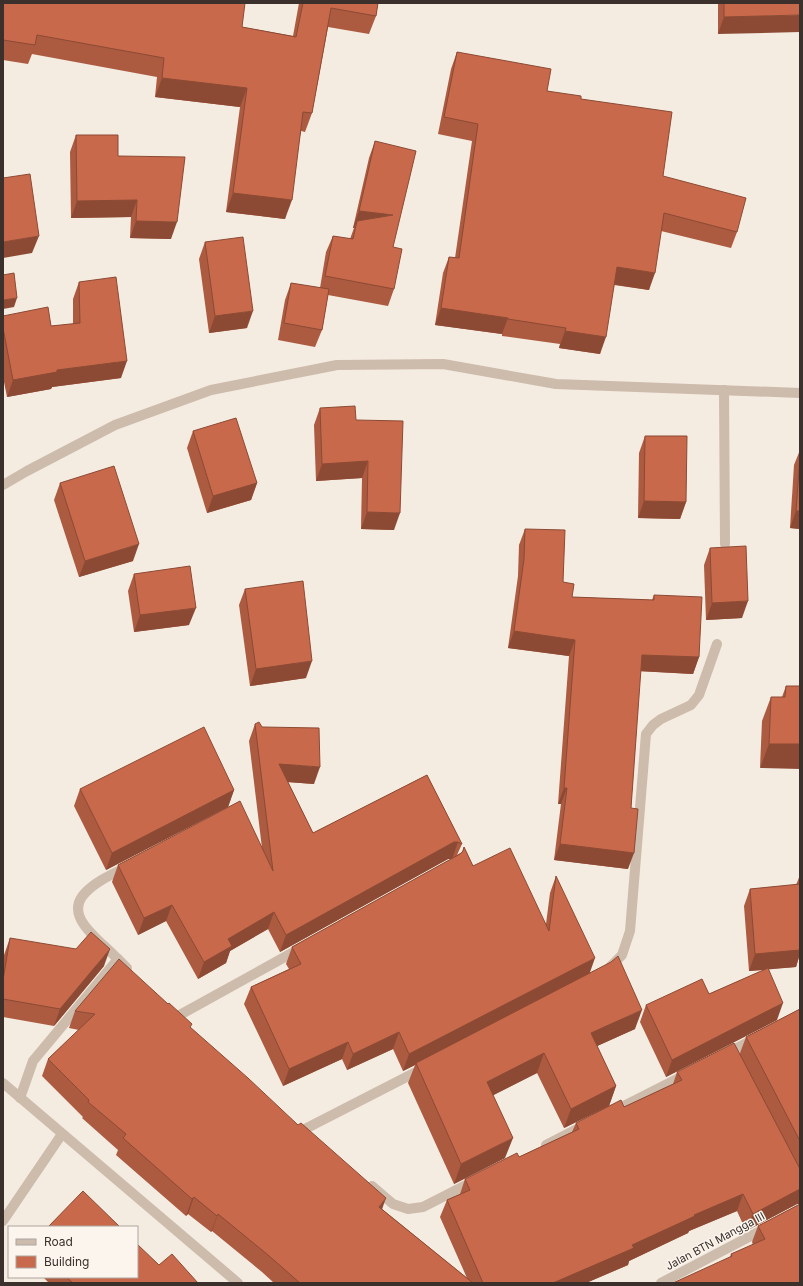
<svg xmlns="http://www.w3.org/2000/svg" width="803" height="1286" font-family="Inter,sans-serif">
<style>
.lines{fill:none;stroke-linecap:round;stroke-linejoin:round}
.minor{stroke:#cdbbac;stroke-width:10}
.wall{fill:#ac5a40}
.shaded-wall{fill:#8c4a34}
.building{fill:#c8694b;stroke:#8c4a34}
.labels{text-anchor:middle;stroke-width:3;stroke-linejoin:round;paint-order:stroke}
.street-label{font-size:11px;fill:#3b302b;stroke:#fbf5ee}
</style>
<rect width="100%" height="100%" fill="#f4ebe1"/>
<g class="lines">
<g class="minor">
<path d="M 724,390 L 725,544"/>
<path d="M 3,485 L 27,471 L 115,425 L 211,390 L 337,365 L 443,364 L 556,384 L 800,393"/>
<path d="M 127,867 C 113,874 96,881 85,893 C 67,912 88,931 102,944 C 111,952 119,960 127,968"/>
<path d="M 610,967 L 622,955 L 630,931 L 646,734 L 653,725 L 661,719 L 691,705 L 699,695 L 717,644"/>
<path d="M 178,1016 L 301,948"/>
<path d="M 726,1054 L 754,1039"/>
<path d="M 3,1083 L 238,1283"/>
<path d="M 20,1098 L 33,1061 L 118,959"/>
<path d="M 612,1112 L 687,1074"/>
<path d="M 303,1130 L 422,1069"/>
<path d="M 546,1145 L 585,1125"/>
<path d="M 372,1186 L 393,1204 L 408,1209 L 423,1207 L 474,1181"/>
<path d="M 3,1221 L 62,1134"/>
<path d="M 661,1283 L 766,1228"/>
</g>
</g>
<g class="wall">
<path d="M 3,3 L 242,27 L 293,36 L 299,3 L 378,3 L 376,16 L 369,34 L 328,27 L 312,113 L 305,132 L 301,131 L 285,219 L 226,212 L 240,107 L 155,97 L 157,77 L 32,54 L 28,64 L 3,60 Z"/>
<path d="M 718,3 L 800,3 L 718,34 Z"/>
<path d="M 457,52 L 547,91 L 581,99 L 663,176 L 737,232 L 731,248 L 661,231 L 649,290 L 614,285 L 600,354 L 559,348 L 560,344 L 502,336 L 502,334 L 435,325 L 443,273 L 449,257 L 455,258 L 472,141 L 438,134 L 451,69 Z"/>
<path d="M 76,135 L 118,156 L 171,239 L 130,238 L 131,217 L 71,218 L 70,152 Z"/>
<path d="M 375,141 L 393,247 L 394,289 L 388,306 L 328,295 L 322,330 L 315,347 L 278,340 L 285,300 L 291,283 L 320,288 L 326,252 L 333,236 L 350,239 L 354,228 L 353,228 L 369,158 Z"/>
<path d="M 205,242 L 247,328 L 209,333 L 199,259 Z"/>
<path d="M 79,282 L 121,378 L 52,387 L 51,389 L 7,397 L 3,377 L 3,316 L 51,326 L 73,324 L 73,299 Z"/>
<path d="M 320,408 L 356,420 L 394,530 L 361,529 L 362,478 L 316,481 L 314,425 Z"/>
<path d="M 193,431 L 257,483 L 251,500 L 207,513 L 187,448 Z"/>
<path d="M 645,436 L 686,502 L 680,519 L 638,518 L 639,453 Z"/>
<path d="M 800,450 L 800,529 L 790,528 L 794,465 Z"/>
<path d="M 60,483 L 133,561 L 79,577 L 54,500 Z"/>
<path d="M 525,529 L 563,582 L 572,597 L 652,600 L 654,595 L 699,657 L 693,674 L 640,671 L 631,808 L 628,869 L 554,860 L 561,804 L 558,804 L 569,656 L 508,648 L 518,576 L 519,545 Z"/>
<path d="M 710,548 L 742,618 L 706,620 L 704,565 Z"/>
<path d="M 134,574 L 189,625 L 134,632 L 128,591 Z"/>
<path d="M 245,589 L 306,678 L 250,686 L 239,605 Z"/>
<path d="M 786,686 L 800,686 L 760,768 L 762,721 L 771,697 L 782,697 Z"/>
<path d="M 255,724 L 262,727 L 314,784 L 288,782 L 313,833 L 427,775 L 462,844 L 457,855 L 462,852 L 464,847 L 473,866 L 546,924 L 550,893 L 556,876 L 590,973 L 635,1029 L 597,1046 L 616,1086 L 609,1106 L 564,1128 L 537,1073 L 493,1095 L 505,1158 L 454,1184 L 408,1083 L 415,1065 L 403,1071 L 393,1049 L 347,1070 L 342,1059 L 283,1086 L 244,1004 L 251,987 L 289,969 L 286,964 L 292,947 L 452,859 L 448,859 L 280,952 L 268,929 L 230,951 L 226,963 L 198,979 L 166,921 L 138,935 L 112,882 L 118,865 L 262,848 L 249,741 Z"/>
<path d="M 80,789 L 234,790 L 228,807 L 106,870 L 74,806 Z"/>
<path d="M 800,875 L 800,957 L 799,957 L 796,967 L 768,969 L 777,1020 L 666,1077 L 640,1022 L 646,1005 L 709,994 L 765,970 L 749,971 L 744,906 L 750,889 L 796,885 Z"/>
<path d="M 10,938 L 104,966 L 54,1026 L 3,1017 L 3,960 L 4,955 Z"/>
<path d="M 800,1009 L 800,1283 L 730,1257 L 731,1254 L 753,1245 L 752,1242 L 758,1226 L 800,1204 L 797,1204 L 746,1231 L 737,1211 L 689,1231 L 688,1233 L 629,1261 L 628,1265 L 586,1283 L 274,1283 L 262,1272 L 212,1231 L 211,1232 L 188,1214 L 186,1216 L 116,1155 L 118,1150 L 82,1118 L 83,1117 L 42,1076 L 48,1059 L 79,1030 L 69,1028 L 75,1011 L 191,1028 L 382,1209 L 467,1278 L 440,1217 L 447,1200 L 460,1194 L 465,1179 L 519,1157 L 572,1132 L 576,1123 L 624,1107 L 673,1084 L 677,1072 L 740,1053 L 746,1037 Z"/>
<path d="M 159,1265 L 198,1283 L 49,1283 L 43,1277 L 137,1277 Z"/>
</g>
<g class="shaded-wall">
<path d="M 800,15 L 800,32 L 718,34 L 724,17 Z"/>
<path d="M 162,78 L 247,88 L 240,107 L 155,97 Z"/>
<path d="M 233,193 L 292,200 L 285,219 L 226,212 Z"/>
<path d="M 137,200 L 131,217 L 71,218 L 77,201 Z"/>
<path d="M 359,211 L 393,215 L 357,221 L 354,228 L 353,228 Z"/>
<path d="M 136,221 L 177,222 L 171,239 L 130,238 Z"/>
<path d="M 39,236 L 32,253 L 3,258 L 3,242 Z"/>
<path d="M 617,267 L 655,273 L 649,290 L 611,284 Z"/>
<path d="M 17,298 L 14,307 L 3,309 L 3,300 Z"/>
<path d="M 441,308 L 508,318 L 502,334 L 435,325 Z"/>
<path d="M 253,311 L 247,328 L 209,333 L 215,316 Z"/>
<path d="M 565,331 L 606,337 L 600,354 L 559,348 Z"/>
<path d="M 127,361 L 121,378 L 52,387 L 51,389 L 7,397 L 13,380 L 57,370 Z"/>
<path d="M 368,461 L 362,478 L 316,481 L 322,464 Z"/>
<path d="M 257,483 L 251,500 L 207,513 L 213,496 Z"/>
<path d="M 644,501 L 686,502 L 680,519 L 638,518 Z"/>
<path d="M 796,511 L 800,511 L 800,529 L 790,528 Z"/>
<path d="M 367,512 L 400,513 L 394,530 L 361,529 Z"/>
<path d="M 139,544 L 133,561 L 79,577 L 85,561 Z"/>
<path d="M 748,601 L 742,618 L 706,620 L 712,603 Z"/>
<path d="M 196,608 L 189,625 L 134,632 L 140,615 Z"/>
<path d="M 514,631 L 575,640 L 569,656 L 508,648 Z"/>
<path d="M 642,655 L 699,657 L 693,674 L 636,671 Z"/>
<path d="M 312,661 L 306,678 L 250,686 L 256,669 Z"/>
<path d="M 769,744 L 800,744 L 800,769 L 760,768 Z"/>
<path d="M 279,764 L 320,767 L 314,784 L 273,781 Z"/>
<path d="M 564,788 L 567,788 L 561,804 L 558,804 Z"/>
<path d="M 234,790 L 228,807 L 106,870 L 112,853 Z"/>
<path d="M 454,842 L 458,842 L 452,859 L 448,859 L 280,952 L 286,935 Z"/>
<path d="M 560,844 L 634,853 L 628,869 L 554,860 Z"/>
<path d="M 172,905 L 166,921 L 138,935 L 144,918 Z"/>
<path d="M 274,912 L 268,929 L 230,951 L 226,963 L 198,979 L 204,962 L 228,939 Z"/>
<path d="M 800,943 L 800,957 L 799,957 L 796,967 L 749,971 L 755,954 Z"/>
<path d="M 110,949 L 104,966 L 54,1026 L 60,1009 Z"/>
<path d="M 595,958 L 589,975 L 416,1063 L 415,1065 L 403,1071 L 409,1054 Z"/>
<path d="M 783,1003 L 777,1020 L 666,1077 L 672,1060 Z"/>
<path d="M 642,1010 L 635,1029 L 584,1052 L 591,1033 Z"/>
<path d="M 399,1032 L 393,1049 L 347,1070 L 353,1054 Z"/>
<path d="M 348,1042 L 342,1059 L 283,1086 L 289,1069 Z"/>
<path d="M 544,1053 L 537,1073 L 480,1102 L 487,1082 Z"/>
<path d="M 616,1086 L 609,1106 L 564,1128 L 571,1109 Z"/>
<path d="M 513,1138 L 505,1158 L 454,1184 L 461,1164 Z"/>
<path d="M 800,1189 L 800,1204 L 797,1204 L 746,1231 L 753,1214 Z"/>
<path d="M 743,1194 L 737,1211 L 689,1231 L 688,1233 L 629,1261 L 628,1265 L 586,1283 L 553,1283 L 694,1215 Z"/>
<path d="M 194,1197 L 188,1214 L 186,1216 L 192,1199 Z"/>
<path d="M 386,1198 L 380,1215 L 379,1207 Z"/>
<path d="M 218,1214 L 212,1231 L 211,1232 L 217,1216 Z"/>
</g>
<g class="building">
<path d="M 3,3 L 245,3 L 242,27 L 296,37 L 303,3 L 378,3 L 376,16 L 331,8 L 312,113 L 303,112 L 292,200 L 233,193 L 247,88 L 162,78 L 164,58 L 37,35 L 35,45 L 3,40 Z"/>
<path d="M 724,3 L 800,3 L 800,15 L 724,17 Z"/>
<path d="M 457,52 L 551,69 L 547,91 L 581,96 L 581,99 L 672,112 L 663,176 L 746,198 L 737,232 L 664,213 L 655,273 L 617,267 L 606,337 L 565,331 L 566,328 L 508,319 L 508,318 L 441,308 L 449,257 L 459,258 L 478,124 L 444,117 Z"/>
<path d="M 76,135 L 118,135 L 118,156 L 185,157 L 177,222 L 136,221 L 137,200 L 77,201 Z"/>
<path d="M 375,141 L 416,151 L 393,247 L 402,249 L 394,289 L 325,276 L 333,236 L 353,239 L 357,221 L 393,215 L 359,211 Z"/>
<path d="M 30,174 L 39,236 L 3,242 L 3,178 Z"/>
<path d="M 243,237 L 253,311 L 215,316 L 205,242 Z"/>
<path d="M 14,273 L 17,298 L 3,300 L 3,275 Z"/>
<path d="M 116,277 L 127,361 L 57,370 L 57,372 L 13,380 L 3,328 L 3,316 L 48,307 L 51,326 L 80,323 L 79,282 Z"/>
<path d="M 291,283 L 329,289 L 322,330 L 284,323 Z"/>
<path d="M 355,406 L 356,420 L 403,421 L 400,513 L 367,512 L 368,461 L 322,464 L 320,408 Z"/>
<path d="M 236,418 L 257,483 L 213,496 L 193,431 Z"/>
<path d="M 645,436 L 687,436 L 686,502 L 644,501 Z"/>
<path d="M 800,456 L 800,511 L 796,511 Z"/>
<path d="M 114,466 L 139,544 L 85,561 L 60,483 Z"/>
<path d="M 525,529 L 565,530 L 563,582 L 574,584 L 572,597 L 654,600 L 654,595 L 702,597 L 699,657 L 642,655 L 631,808 L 638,809 L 634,853 L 560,844 L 567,788 L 564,788 L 575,640 L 514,631 L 524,559 Z"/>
<path d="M 746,546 L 748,601 L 712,603 L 710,548 Z"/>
<path d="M 190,566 L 196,608 L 140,615 L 134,574 Z"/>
<path d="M 303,581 L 312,661 L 256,669 L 245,589 Z"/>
<path d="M 786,686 L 800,686 L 800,744 L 769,744 L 771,697 L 785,697 Z"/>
<path d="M 259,722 L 262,727 L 319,728 L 320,767 L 279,764 L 313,833 L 427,775 L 462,844 L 458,842 L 454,842 L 286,935 L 274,912 L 228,939 L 232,946 L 204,962 L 172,905 L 144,918 L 118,865 L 240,801 L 273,871 L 255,724 Z"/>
<path d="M 204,727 L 234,790 L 112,853 L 80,789 Z"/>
<path d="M 464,847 L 473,866 L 510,848 L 549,931 L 556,876 L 595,958 L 409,1054 L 399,1032 L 353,1054 L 348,1042 L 289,1069 L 251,987 L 301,964 L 292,947 L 460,854 L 463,851 Z"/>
<path d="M 800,884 L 800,950 L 755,954 L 750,889 Z"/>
<path d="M 91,932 L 110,949 L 60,1009 L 3,999 L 3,980 L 10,938 L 76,949 Z"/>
<path d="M 618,956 L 642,1010 L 591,1033 L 616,1086 L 571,1109 L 544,1053 L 487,1082 L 513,1138 L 461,1164 L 416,1063 L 611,962 Z"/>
<path d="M 119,959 L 168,1004 L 169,1003 L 192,1024 L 190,1027 L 248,1078 L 298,1125 L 301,1123 L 386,1198 L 379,1207 L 473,1283 L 300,1283 L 268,1255 L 218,1214 L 217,1216 L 194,1197 L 192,1199 L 123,1138 L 126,1134 L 88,1102 L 89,1100 L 48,1059 L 95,1014 L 75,1011 Z"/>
<path d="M 768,968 L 783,1003 L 672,1060 L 646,1005 L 702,979 L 709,994 Z"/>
<path d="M 800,1009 L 800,1141 L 746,1037 Z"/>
<path d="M 734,1043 L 800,1169 L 800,1189 L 753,1214 L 743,1194 L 694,1215 L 695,1216 L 632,1245 L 634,1248 L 553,1283 L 483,1283 L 447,1200 L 470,1190 L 465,1179 L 517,1153 L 519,1157 L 579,1129 L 576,1123 L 621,1100 L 624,1107 L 682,1080 L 677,1072 Z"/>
<path d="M 83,1191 L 120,1227 L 48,1227 Z"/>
<path d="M 800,1204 L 800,1283 L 673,1283 L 732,1256 L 731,1254 L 765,1239 L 758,1226 Z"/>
<path d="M 137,1244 L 159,1265 L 172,1254 L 198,1283 L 73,1283 L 66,1277 L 137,1277 Z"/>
</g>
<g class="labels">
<g class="street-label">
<text transform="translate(715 1241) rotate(-28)" y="4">Jalan BTN Mangga III</text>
</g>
</g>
<rect width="803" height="1286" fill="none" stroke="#3b302b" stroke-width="8"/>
<rect x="8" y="1226" width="130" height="52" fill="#fbf5ee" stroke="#aea6a0"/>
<rect x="16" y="1239" width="20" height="6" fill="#cdbbac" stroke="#aea6a0"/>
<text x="44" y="1246" font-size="12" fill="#3b302b">Road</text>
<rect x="16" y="1256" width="20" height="12" fill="#c8694b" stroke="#aea6a0"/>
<text x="44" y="1266" font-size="12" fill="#3b302b">Building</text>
</svg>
